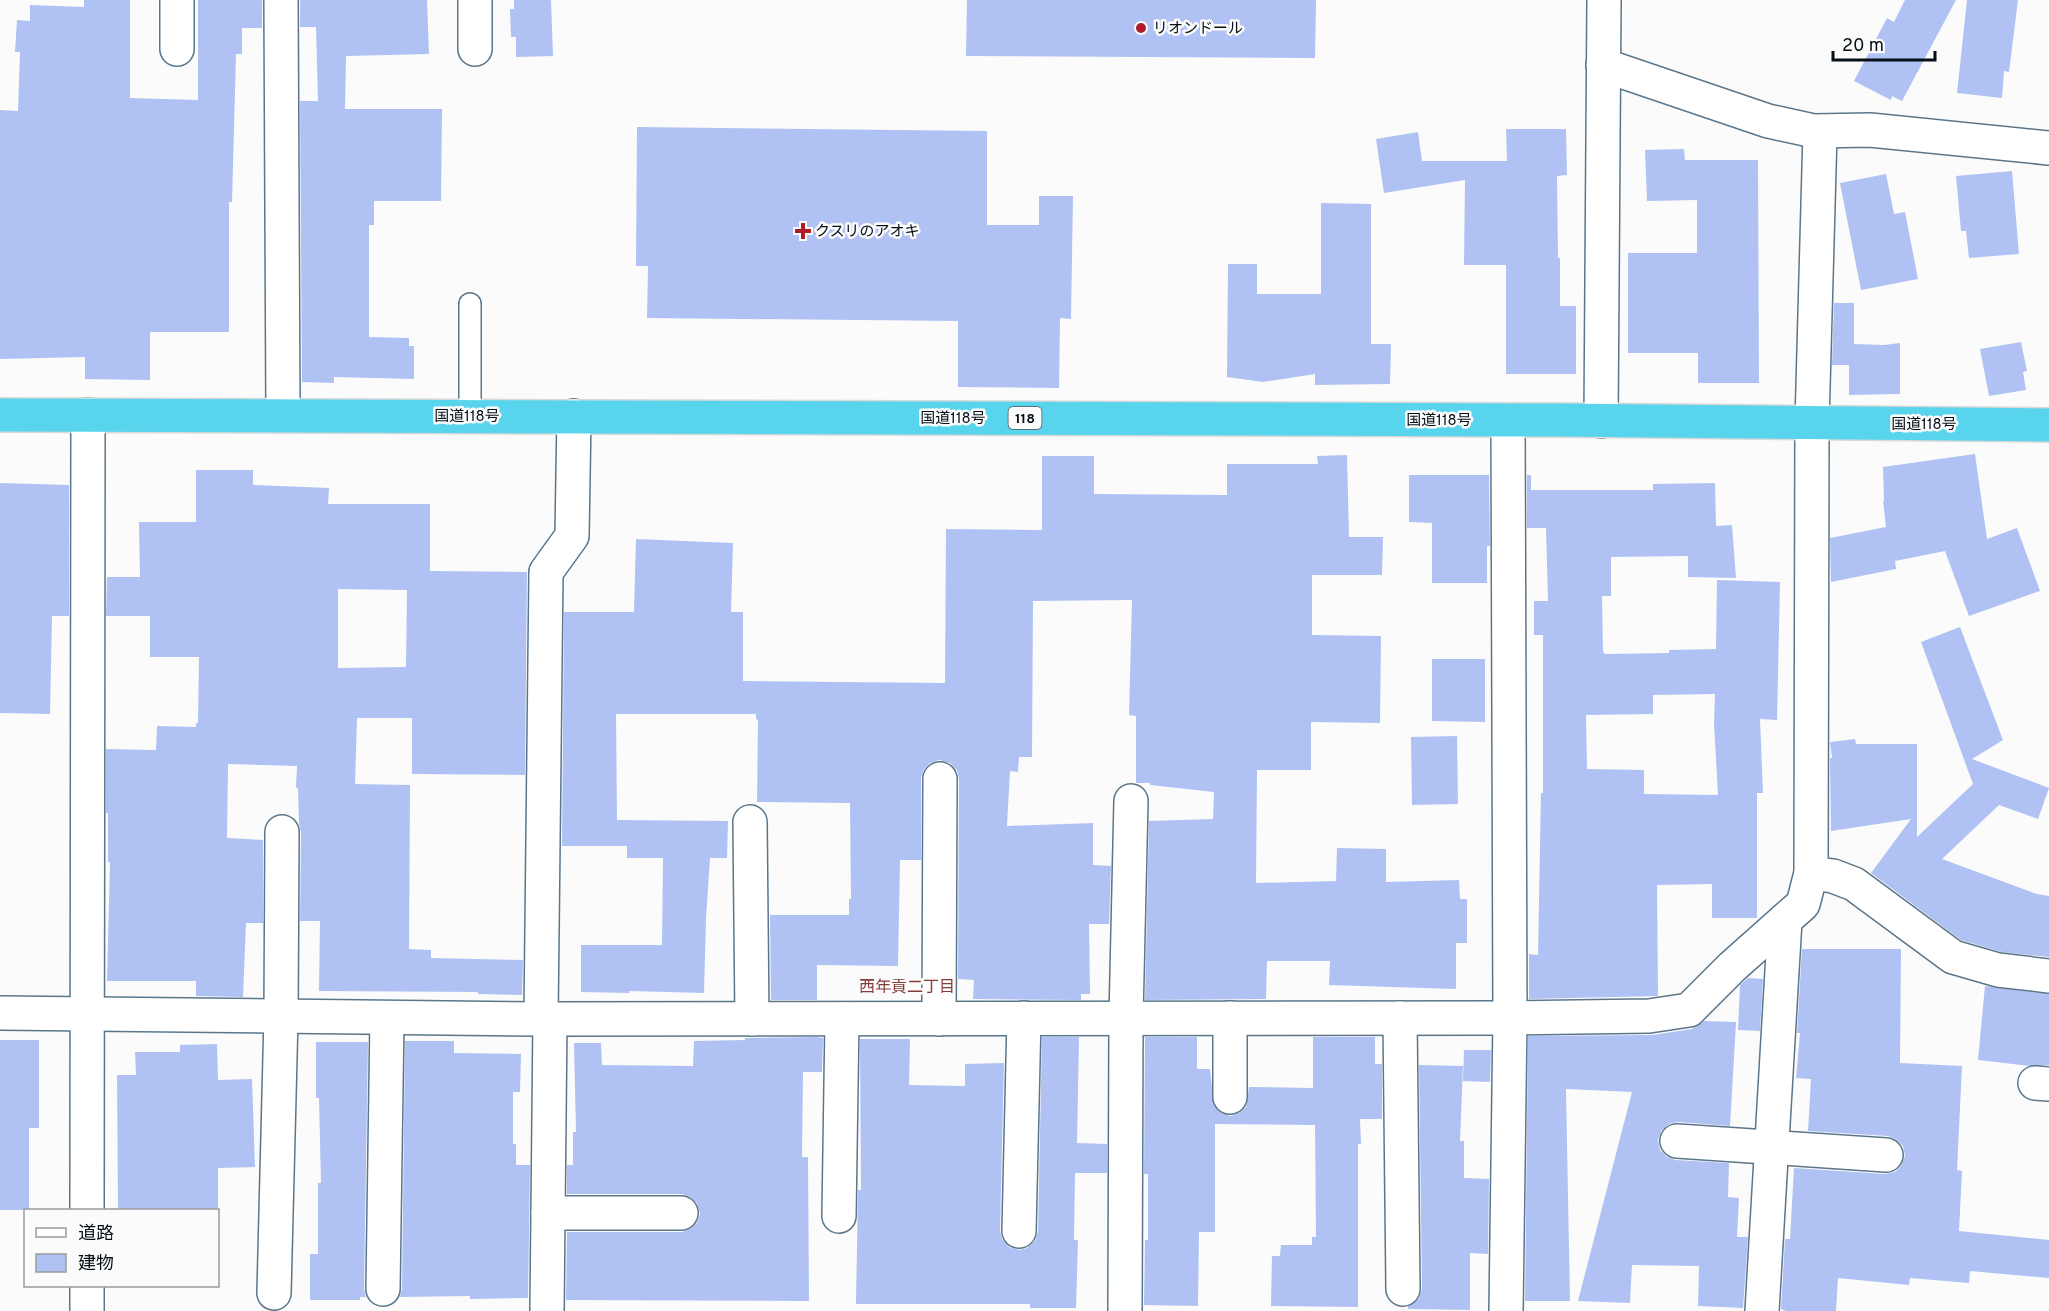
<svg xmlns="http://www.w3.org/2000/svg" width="2049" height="1311" font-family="Overpass,'Noto Sans JP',sans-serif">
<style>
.building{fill:#b0c2f3;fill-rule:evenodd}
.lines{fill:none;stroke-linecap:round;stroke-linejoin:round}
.lane-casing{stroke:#5a768a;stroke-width:24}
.street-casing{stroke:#5a768a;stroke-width:36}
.secondary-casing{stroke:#5a768a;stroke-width:36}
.highway-casing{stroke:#d7d9da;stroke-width:36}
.lane{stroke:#fff;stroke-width:21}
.street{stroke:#fff;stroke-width:33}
.secondary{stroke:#fff;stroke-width:33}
.highway{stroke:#58d5ec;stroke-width:33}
.poi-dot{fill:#af1c27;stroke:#fbfbfb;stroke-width:2}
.labels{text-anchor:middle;stroke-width:5;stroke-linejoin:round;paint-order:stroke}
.shield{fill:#fbfbfb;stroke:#4f565b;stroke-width:1.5}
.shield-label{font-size:14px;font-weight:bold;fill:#050f16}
.poi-label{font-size:15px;fill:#050f16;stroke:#fbfbfb;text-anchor:start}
.street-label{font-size:15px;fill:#050f16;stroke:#fbfbfb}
.neighbourhood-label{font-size:16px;fill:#853d3a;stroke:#fbfbfb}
</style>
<rect width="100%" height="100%" fill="#fbfbfb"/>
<g class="building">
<path d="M 84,0 L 130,0 L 130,98 L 198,100 L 198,0 L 262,0 L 262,28 L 242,28 L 242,54 L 236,54 L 232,202 L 229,202 L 229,332 L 150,332 L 150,380 L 85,379 L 85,357 L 0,359 L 0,110 L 18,111 L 20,52 L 15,52 L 17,20 L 30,21 L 30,5 L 84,7 Z"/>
<path d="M 300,0 L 427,0 L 429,54 L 346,56 L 345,109 L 442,109 L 441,201 L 374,201 L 374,225 L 369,225 L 369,337 L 409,338 L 409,346 L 414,346 L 414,379 L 334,377 L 334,383 L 302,382 L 300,101 L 318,101 L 316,27 L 300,27 Z"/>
<path d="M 514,0 L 551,0 L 553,56 L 516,57 L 516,37 L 511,37 L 510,9 L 514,9 Z"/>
<path d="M 967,0 L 1316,0 L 1315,58 L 966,56 Z"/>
<path d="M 1905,0 L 1956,0 L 1902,101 L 1892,96 L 1891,100 L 1854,81 L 1887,18 L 1894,22 Z"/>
<path d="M 1967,0 L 2018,0 L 2009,72 L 2004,71 L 2002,98 L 1957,93 Z"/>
<path d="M 637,127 L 987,131 L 987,225 L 1039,225 L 1039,196 L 1073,196 L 1071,319 L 1060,318 L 1059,388 L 958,387 L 958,321 L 647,318 L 648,266 L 636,266 Z"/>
<path d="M 1506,129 L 1566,129 L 1567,175 L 1557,176 L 1558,258 L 1560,258 L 1560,306 L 1576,306 L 1576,374 L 1506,374 L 1506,265 L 1464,265 L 1465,180 L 1384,193 L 1376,139 L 1418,132 L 1422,161 L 1507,161 Z"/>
<path d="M 1684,149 L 1685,160 L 1758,160 L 1759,383 L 1698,383 L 1698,353 L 1628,353 L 1628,253 L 1697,253 L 1697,200 L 1647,201 L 1645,150 Z"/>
<path d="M 2012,171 L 2019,254 L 1969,258 L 1966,231 L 1961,231 L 1956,176 Z"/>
<path d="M 1886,174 L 1894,214 L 1905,212 L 1918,279 L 1861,290 L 1840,183 Z"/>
<path d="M 1321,203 L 1371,204 L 1371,344 L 1391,344 L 1390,384 L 1315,385 L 1315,374 L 1263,382 L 1227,377 L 1228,264 L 1257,264 L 1257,294 L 1321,294 Z"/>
<path d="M 1834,303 L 1854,303 L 1854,344 L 1884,345 L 1900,343 L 1900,394 L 1849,395 L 1849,365 L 1832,365 Z"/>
<path d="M 2021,342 L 2027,371 L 2023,372 L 2026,390 L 1989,396 L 1980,349 Z"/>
<path d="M 1975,454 L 1987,539 L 2017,528 L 2040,591 L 1969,616 L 1945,551 L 1895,561 L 1896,569 L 1831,582 L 1830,538 L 1886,527 L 1883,501 L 1884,501 L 1883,467 Z"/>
<path d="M 1347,455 L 1349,537 L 1383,537 L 1382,575 L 1312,575 L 1312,635 L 1381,636 L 1380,723 L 1312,722 L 1311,723 L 1311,770 L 1257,770 L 1256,883 L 1336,881 L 1337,848 L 1386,849 L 1386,882 L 1459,880 L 1460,899 L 1467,899 L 1467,943 L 1456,943 L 1456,989 L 1329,985 L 1330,961 L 1267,961 L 1266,999 L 1145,1000 L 1149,821 L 1213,819 L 1214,792 L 1150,785 L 1150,783 L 1136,783 L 1136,716 L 1129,715 L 1132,600 L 1033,601 L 1032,757 L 1019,757 L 1018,772 L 1010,771 L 1007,826 L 1093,823 L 1093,865 L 1111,866 L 1109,924 L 1089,924 L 1090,994 L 1081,994 L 1081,1000 L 973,999 L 974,980 L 958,979 L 959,779 L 957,770 L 950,763 L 939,760 L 930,763 L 924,769 L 921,778 L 921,860 L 900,860 L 898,966 L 817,965 L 817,1000 L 771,1000 L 770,915 L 849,915 L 849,899 L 851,899 L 850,803 L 757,802 L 758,720 L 756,719 L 756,714 L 616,714 L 617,820 L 728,821 L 727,858 L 710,858 L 706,918 L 704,993 L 629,991 L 629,993 L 581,992 L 581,945 L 662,945 L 663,858 L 627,858 L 627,846 L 562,846 L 564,612 L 634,612 L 636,539 L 733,543 L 731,612 L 743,612 L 743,681 L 945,683 L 946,529 L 1042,530 L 1042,456 L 1094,456 L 1094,494 L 1227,495 L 1227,464 L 1318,464 L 1317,456 Z"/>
<path d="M 196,470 L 253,470 L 253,485 L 329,488 L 328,504 L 430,504 L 430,571 L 527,572 L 525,775 L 412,774 L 412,718 L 357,718 L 355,784 L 410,785 L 409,949 L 431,950 L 431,958 L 523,960 L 522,995 L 478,994 L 478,992 L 319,991 L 320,921 L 300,921 L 301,832 L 299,824 L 298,788 L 296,788 L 297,766 L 228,764 L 227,838 L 263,840 L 263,923 L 246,923 L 243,997 L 196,996 L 196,981 L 107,981 L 110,862 L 108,862 L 108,813 L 106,813 L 106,749 L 156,750 L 157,726 L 196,727 L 196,723 L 198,723 L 199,657 L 150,657 L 150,616 L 106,616 L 107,577 L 140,577 L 139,522 L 196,522 ZM 338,589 L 407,590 L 406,667 L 338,668 Z"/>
<path d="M 1409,475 L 1489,475 L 1490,546 L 1487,546 L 1487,583 L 1432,583 L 1432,523 L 1409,522 Z"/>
<path d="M 1527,475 L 1531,475 L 1531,490 L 1653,490 L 1653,484 L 1715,483 L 1716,526 L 1732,525 L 1736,578 L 1688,577 L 1688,556 L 1611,557 L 1611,596 L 1602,596 L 1603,652 L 1605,654 L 1669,653 L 1669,650 L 1716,649 L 1717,580 L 1780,582 L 1777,720 L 1760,719 L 1763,793 L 1757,793 L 1757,918 L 1712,918 L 1712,884 L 1657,885 L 1658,996 L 1529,999 L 1529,954 L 1538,955 L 1541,793 L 1543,793 L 1543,635 L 1534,635 L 1534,601 L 1548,601 L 1546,528 L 1527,528 ZM 1715,694 L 1714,724 L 1718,795 L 1644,794 L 1644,770 L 1587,769 L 1586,715 L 1653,714 L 1653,695 Z"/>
<path d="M 0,483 L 69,485 L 69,616 L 52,616 L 50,714 L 0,713 Z"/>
<path d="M 1960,627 L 2003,740 L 1972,759 L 2049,788 L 2038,819 L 1999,805 L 1942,859 L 2037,894 L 2049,896 L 2049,957 L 2002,952 L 1961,940 L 1871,873 L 1911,819 L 1831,831 L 1830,758 L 1832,758 L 1830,742 L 1855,739 L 1856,744 L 1917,744 L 1917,837 L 1973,784 L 1921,642 Z"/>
<path d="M 1432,659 L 1485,659 L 1485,722 L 1432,721 Z"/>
<path d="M 1457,736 L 1458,804 L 1412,805 L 1411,737 Z"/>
<path d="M 1802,949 L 1901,949 L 1900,1063 L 1962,1066 L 1957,1170 L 1962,1171 L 1959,1231 L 2049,1240 L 2049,1278 L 1970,1271 L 1969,1283 L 1910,1278 L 1909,1285 L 1838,1278 L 1836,1311 L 1786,1311 L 1781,1309 L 1785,1239 L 1790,1239 L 1794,1168 L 1885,1174 L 1895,1172 L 1901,1166 L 1905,1156 L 1903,1146 L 1896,1139 L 1888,1136 L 1808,1131 L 1811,1079 L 1796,1078 L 1800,1033 L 1797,1033 Z"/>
<path d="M 1748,978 L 1763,979 L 1760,1031 L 1738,1030 L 1740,985 Z"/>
<path d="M 1985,986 L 2049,994 L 2049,1065 L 2030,1066 L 1978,1060 Z"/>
<path d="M 1704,1021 L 1736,1022 L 1730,1126 L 1678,1122 L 1669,1124 L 1661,1131 L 1658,1140 L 1660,1150 L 1667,1157 L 1675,1160 L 1729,1163 L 1728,1197 L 1739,1198 L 1737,1237 L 1748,1237 L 1743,1308 L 1698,1306 L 1699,1266 L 1632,1265 L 1630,1303 L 1578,1301 L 1632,1092 L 1566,1089 L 1570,1301 L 1525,1301 L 1528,1036 L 1652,1035 L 1692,1029 Z"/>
<path d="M 817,1037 L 823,1038 L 822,1072 L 803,1072 L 802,1157 L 808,1157 L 809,1301 L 566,1300 L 567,1232 L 682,1232 L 690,1229 L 697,1223 L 700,1214 L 697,1203 L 690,1197 L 682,1194 L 567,1194 L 567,1165 L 573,1165 L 573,1132 L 576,1132 L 574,1043 L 601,1043 L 602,1065 L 693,1066 L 694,1041 L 745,1040 L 745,1038 Z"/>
<path d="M 1042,1037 L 1079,1037 L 1077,1143 L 1107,1144 L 1107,1173 L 1075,1173 L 1074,1240 L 1078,1240 L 1076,1308 L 1030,1308 L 1030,1304 L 856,1304 L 858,1190 L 861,1190 L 860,1039 L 910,1039 L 909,1085 L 965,1086 L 965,1064 L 1004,1063 L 1000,1231 L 1002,1239 L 1009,1247 L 1019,1250 L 1027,1248 L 1035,1241 L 1038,1231 Z"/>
<path d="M 1145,1037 L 1197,1037 L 1197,1069 L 1210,1069 L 1214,1106 L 1221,1113 L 1231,1116 L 1239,1113 L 1246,1107 L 1249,1087 L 1313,1088 L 1313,1037 L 1375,1037 L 1375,1064 L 1382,1064 L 1382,1119 L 1360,1119 L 1361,1144 L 1358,1144 L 1358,1307 L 1271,1306 L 1272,1256 L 1280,1256 L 1281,1245 L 1312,1245 L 1312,1237 L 1316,1237 L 1315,1125 L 1215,1124 L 1215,1232 L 1199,1232 L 1198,1306 L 1144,1305 L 1145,1240 L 1148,1240 L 1148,1174 L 1144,1174 Z"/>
<path d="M 0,1040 L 39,1040 L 39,1128 L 29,1128 L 29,1210 L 0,1210 Z"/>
<path d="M 405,1041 L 454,1041 L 454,1053 L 521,1054 L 520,1092 L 513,1092 L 513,1144 L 516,1144 L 516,1165 L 530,1165 L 528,1298 L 470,1299 L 470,1296 L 400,1297 L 402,1289 Z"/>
<path d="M 316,1042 L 368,1042 L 364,1289 L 366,1297 L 360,1297 L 360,1300 L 310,1300 L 310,1254 L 318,1254 L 318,1183 L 321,1183 L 319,1098 L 316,1098 Z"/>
<path d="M 217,1044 L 218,1080 L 252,1079 L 255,1167 L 218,1168 L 218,1210 L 118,1210 L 117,1075 L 136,1075 L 135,1052 L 180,1052 L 180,1045 Z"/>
<path d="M 1464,1050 L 1491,1050 L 1490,1082 L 1463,1081 Z"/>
<path d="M 1419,1065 L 1463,1066 L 1460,1141 L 1464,1141 L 1464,1178 L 1489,1179 L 1488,1254 L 1470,1253 L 1470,1310 L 1408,1309 L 1408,1306 L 1419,1299 L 1422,1289 Z"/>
</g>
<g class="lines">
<defs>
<path id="lane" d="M 470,304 L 470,416"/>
<g id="street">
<path d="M 281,0 L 283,415"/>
<path d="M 475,0 L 475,49"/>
<path d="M 177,49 L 177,0"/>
<path d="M 1603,65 L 1768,121 L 1814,131 L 1870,130 L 2049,148"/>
<path d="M 750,822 L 752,1019"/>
<path d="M 1811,873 L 1833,876 L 1854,884 L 1953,957 L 1998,970 L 2049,976"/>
<path d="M 0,1013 L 541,1019 L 1510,1018 L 1649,1016 L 1689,1010 L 1732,967 L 1803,904 L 1811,873 L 1812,423 L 1820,132"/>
<path d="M 1400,1018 L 1403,1289"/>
<path d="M 541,1019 L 546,572 L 572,536 L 574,416"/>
<path d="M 939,1019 L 940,779"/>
<path d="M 2035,1083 L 2049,1084"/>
<path d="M 1230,1097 L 1230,1018"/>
<path d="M 1677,1141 L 1886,1155"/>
<path d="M 87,1210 L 88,415"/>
<path d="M 548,1213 L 681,1213"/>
<path d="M 839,1216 L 842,1019"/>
<path d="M 1019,1231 L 1024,1018"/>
<path d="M 87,1286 L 87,1311"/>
<path d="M 383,1289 L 387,1018"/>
<path d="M 274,1293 L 281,1017 L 282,832"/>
<path d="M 547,1311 L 550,1019"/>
<path d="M 1125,1311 L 1126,1018 L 1131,801"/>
<path d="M 1506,1311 L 1510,1018 L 1508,420"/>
<path d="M 1762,1311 L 1785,920"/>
</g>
<path id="secondary" d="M 1601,421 L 1604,0"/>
<path id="highway" d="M 0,415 L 1557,420 L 2049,425"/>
</defs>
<use href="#lane" class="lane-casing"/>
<use href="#street" class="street-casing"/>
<use href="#secondary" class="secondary-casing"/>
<use href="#highway" class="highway-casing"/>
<use href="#lane" class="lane"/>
<use href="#street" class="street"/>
<use href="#secondary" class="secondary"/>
<use href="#highway" class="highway"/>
</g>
<g class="poi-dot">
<circle cx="1141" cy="28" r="6"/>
<path d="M800 222h6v6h6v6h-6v6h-6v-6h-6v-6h6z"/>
</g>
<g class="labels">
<rect class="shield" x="1008.5" y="407" width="33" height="22" rx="4.5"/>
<g class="shield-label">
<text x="1025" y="423">118</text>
</g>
<g class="poi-label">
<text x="1153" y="33">リオンドール</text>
<text x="815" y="236">クスリのアオキ</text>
</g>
<g class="street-label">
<text x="467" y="421">国道118号</text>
<text x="953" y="423">国道118号</text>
<text x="1439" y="425">国道118号</text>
<text x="1924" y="429">国道118号</text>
</g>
<g class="neighbourhood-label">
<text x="907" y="992">西年貢二丁目</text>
</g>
</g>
<rect x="24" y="1209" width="195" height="78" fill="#fbfbfb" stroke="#999d9f" stroke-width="1.5"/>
<rect x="36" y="1228" width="30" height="9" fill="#ffffff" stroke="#999d9f" stroke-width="1.5"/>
<text x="78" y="1239" font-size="18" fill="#050f16">道路</text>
<rect x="36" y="1254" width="30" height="18" fill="#b0c2f3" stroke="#999d9f" stroke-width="1.5"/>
<text x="78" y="1269" font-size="18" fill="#050f16">建物</text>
<path d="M1833 51v9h102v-9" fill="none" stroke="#050f16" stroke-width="3"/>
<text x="1842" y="51" font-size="18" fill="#050f16" stroke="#fbfbfb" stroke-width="4.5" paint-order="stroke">20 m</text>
</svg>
